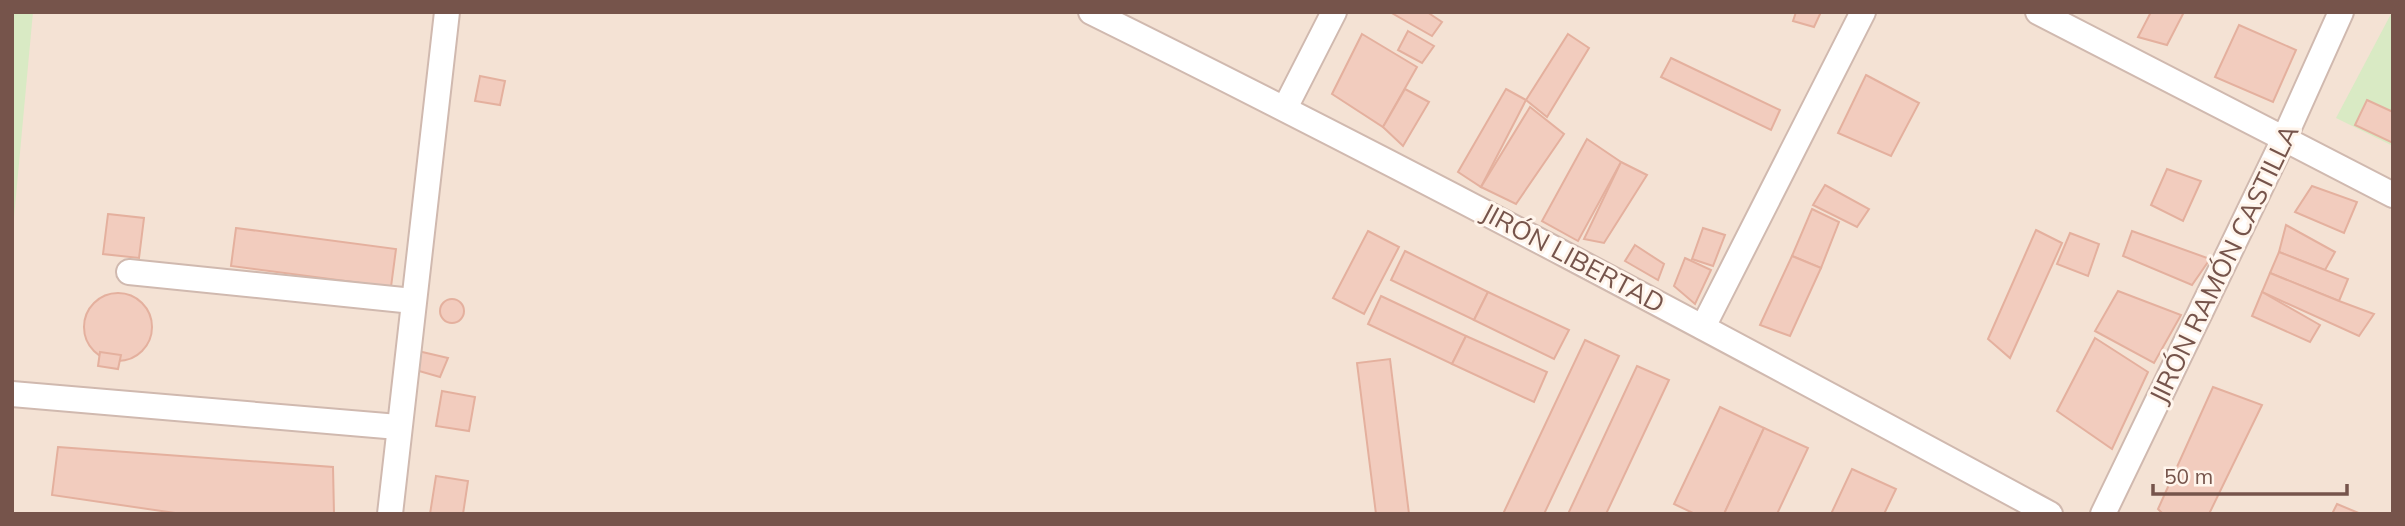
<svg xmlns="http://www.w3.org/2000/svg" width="2405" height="526" font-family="Mulish,sans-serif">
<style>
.residential{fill:#f4e2d4}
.green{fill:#d9eac4}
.building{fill:#f2ccbe;stroke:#e4b09e;stroke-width:2}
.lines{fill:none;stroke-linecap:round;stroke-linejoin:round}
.minor-casing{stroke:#d0b9af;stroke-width:28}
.minor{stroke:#fff;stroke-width:24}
.labels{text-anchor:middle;stroke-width:6;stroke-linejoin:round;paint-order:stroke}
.street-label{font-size:26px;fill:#76544b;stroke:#fff5ec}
</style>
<rect width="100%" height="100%" fill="#fcf1e6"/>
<rect class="residential" x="12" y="12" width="2381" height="502"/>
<g class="green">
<path d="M 12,12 L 33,12 L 12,239 Z"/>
<path d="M 2392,12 L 2393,12 L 2393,146 L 2336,118 Z"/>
</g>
<g class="building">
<path d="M 1390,12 L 1427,12 L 1442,22 L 1432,36 Z"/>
<path d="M 1796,12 L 1821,12 L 1814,27 L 1793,21 Z"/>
<path d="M 2151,12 L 2184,12 L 2167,45 L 2138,37 Z"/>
<path d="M 2239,25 L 2296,50 L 2273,102 L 2215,77 Z"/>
<path d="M 1408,31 L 1434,46 L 1422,63 L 1398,50 Z"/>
<path d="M 1362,34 L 1417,67 L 1383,127 L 1332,94 Z"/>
<path d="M 1568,34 L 1589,48 L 1547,117 L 1526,100 Z"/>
<path d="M 1671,58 L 1780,110 L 1771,130 L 1661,77 Z"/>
<path d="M 1866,75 L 1919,103 L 1891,156 L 1838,133 Z"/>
<path d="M 480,76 L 505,81 L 500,105 L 475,101 Z"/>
<path d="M 1405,89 L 1429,102 L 1403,146 L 1383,127 Z"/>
<path d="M 1506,89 L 1526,100 L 1481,187 L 1458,172 Z"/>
<path d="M 2367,100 L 2393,112 L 2393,143 L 2355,125 Z"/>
<path d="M 1530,107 L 1564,134 L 1516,204 L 1481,187 Z"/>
<path d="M 1587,139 L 1621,162 L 1578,241 L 1542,221 Z"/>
<path d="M 1621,162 L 1647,175 L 1604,243 L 1584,239 Z"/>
<path d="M 2167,169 L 2201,181 L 2183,221 L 2151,205 Z"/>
<path d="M 1825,185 L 1869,209 L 1857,227 L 1813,205 Z"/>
<path d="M 2312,186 L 2357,202 L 2344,233 L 2295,212 Z"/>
<path d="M 1812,209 L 1839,222 L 1821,268 L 1792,256 Z"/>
<path d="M 108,214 L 144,218 L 139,258 L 103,254 Z"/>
<path d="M 2286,225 L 2335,252 L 2325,270 L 2279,252 Z"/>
<path d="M 236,228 L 396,249 L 391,287 L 231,266 Z"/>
<path d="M 1703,228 L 1725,235 L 1713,266 L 1692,259 Z"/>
<path d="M 2036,230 L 2062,243 L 2010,358 L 1988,339 Z"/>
<path d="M 1368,231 L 1399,247 L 1364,314 L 1333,298 Z"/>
<path d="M 2132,231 L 2210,259 L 2192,285 L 2123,256 Z"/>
<path d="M 2070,233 L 2099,244 L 2088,276 L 2057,264 Z"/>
<path d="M 1635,245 L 1664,264 L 1658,280 L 1625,261 Z"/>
<path d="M 1405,251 L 1488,292 L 1474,320 L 1391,280 Z"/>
<path d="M 2279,252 L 2348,279 L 2339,301 L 2270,273 Z"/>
<path d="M 1792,256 L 1821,268 L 1790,336 L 1760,325 Z"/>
<path d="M 1685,258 L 1711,270 L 1695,304 L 1674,286 Z"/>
<path d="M 2270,273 L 2339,301 L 2374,314 L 2359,336 L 2262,292 Z"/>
<path d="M 2118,291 L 2181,315 L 2154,363 L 2095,331 Z"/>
<path d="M 1488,292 L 1569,330 L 1554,359 L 1474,320 Z"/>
<path d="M 2262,292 L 2320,325 L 2310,342 L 2252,316 Z"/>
<circle cx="118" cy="327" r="34"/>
<path d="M 1381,296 L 1466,336 L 1452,364 L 1368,324 Z"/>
<circle cx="452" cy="311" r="12"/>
<path d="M 1466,336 L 1547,372 L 1534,402 L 1452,364 Z"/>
<path d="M 2095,338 L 2148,372 L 2112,449 L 2057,411 Z"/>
<path d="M 1585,340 L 1619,356 L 1544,514 L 1503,514 Z"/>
<path d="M 418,351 L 448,358 L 440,377 L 419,371 Z"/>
<path d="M 100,352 L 121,355 L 118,369 L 98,366 Z"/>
<path d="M 1390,359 L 1409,514 L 1376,514 L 1357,363 Z"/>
<path d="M 1637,366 L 1669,380 L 1606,514 L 1568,514 Z"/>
<path d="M 2213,387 L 2262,405 L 2209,514 L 2163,514 L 2158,509 Z"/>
<path d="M 442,391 L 475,397 L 469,431 L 436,426 Z"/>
<path d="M 1720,407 L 1764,428 L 1724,514 L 1695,514 L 1674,504 Z"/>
<path d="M 1764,428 L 1808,448 L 1777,514 L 1724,514 Z"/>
<path d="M 58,447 L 333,467 L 334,514 L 182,514 L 52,495 Z"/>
<path d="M 1852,469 L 1896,489 L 1884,514 L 1831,514 Z"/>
<path d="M 436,476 L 468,481 L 463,514 L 430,514 Z"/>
<path d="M 2337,504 L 2361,514 L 2332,514 Z"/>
</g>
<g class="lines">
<defs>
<g id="minor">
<path d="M 1091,12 C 1415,172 1732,342 2050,514"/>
<path d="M 2038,12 L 2393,195"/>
<path d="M 1285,108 L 1334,12"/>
<path d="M 129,272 L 413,301"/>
<path d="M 1703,327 L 1863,12"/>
<path d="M 12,394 L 398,427"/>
<path d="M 390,514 L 447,12"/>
<path d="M 2103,514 L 2283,141 L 2341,12"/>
</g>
</defs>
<use href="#minor" class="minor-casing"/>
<use href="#minor" class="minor"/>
</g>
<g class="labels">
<g class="street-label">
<text transform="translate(1573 258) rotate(28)" y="9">JIRÓN LIBERTAD</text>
<text transform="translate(2224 264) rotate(-64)" y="9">JIRÓN RAMÓN CASTILLA</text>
</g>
</g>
<rect width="2405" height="526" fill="none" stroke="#76544b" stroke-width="28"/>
<path d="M2153 484v10h194v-10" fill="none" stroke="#76544b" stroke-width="3.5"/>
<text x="2164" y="484" font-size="21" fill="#76544b" stroke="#fff5ec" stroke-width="5" paint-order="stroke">50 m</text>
</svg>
